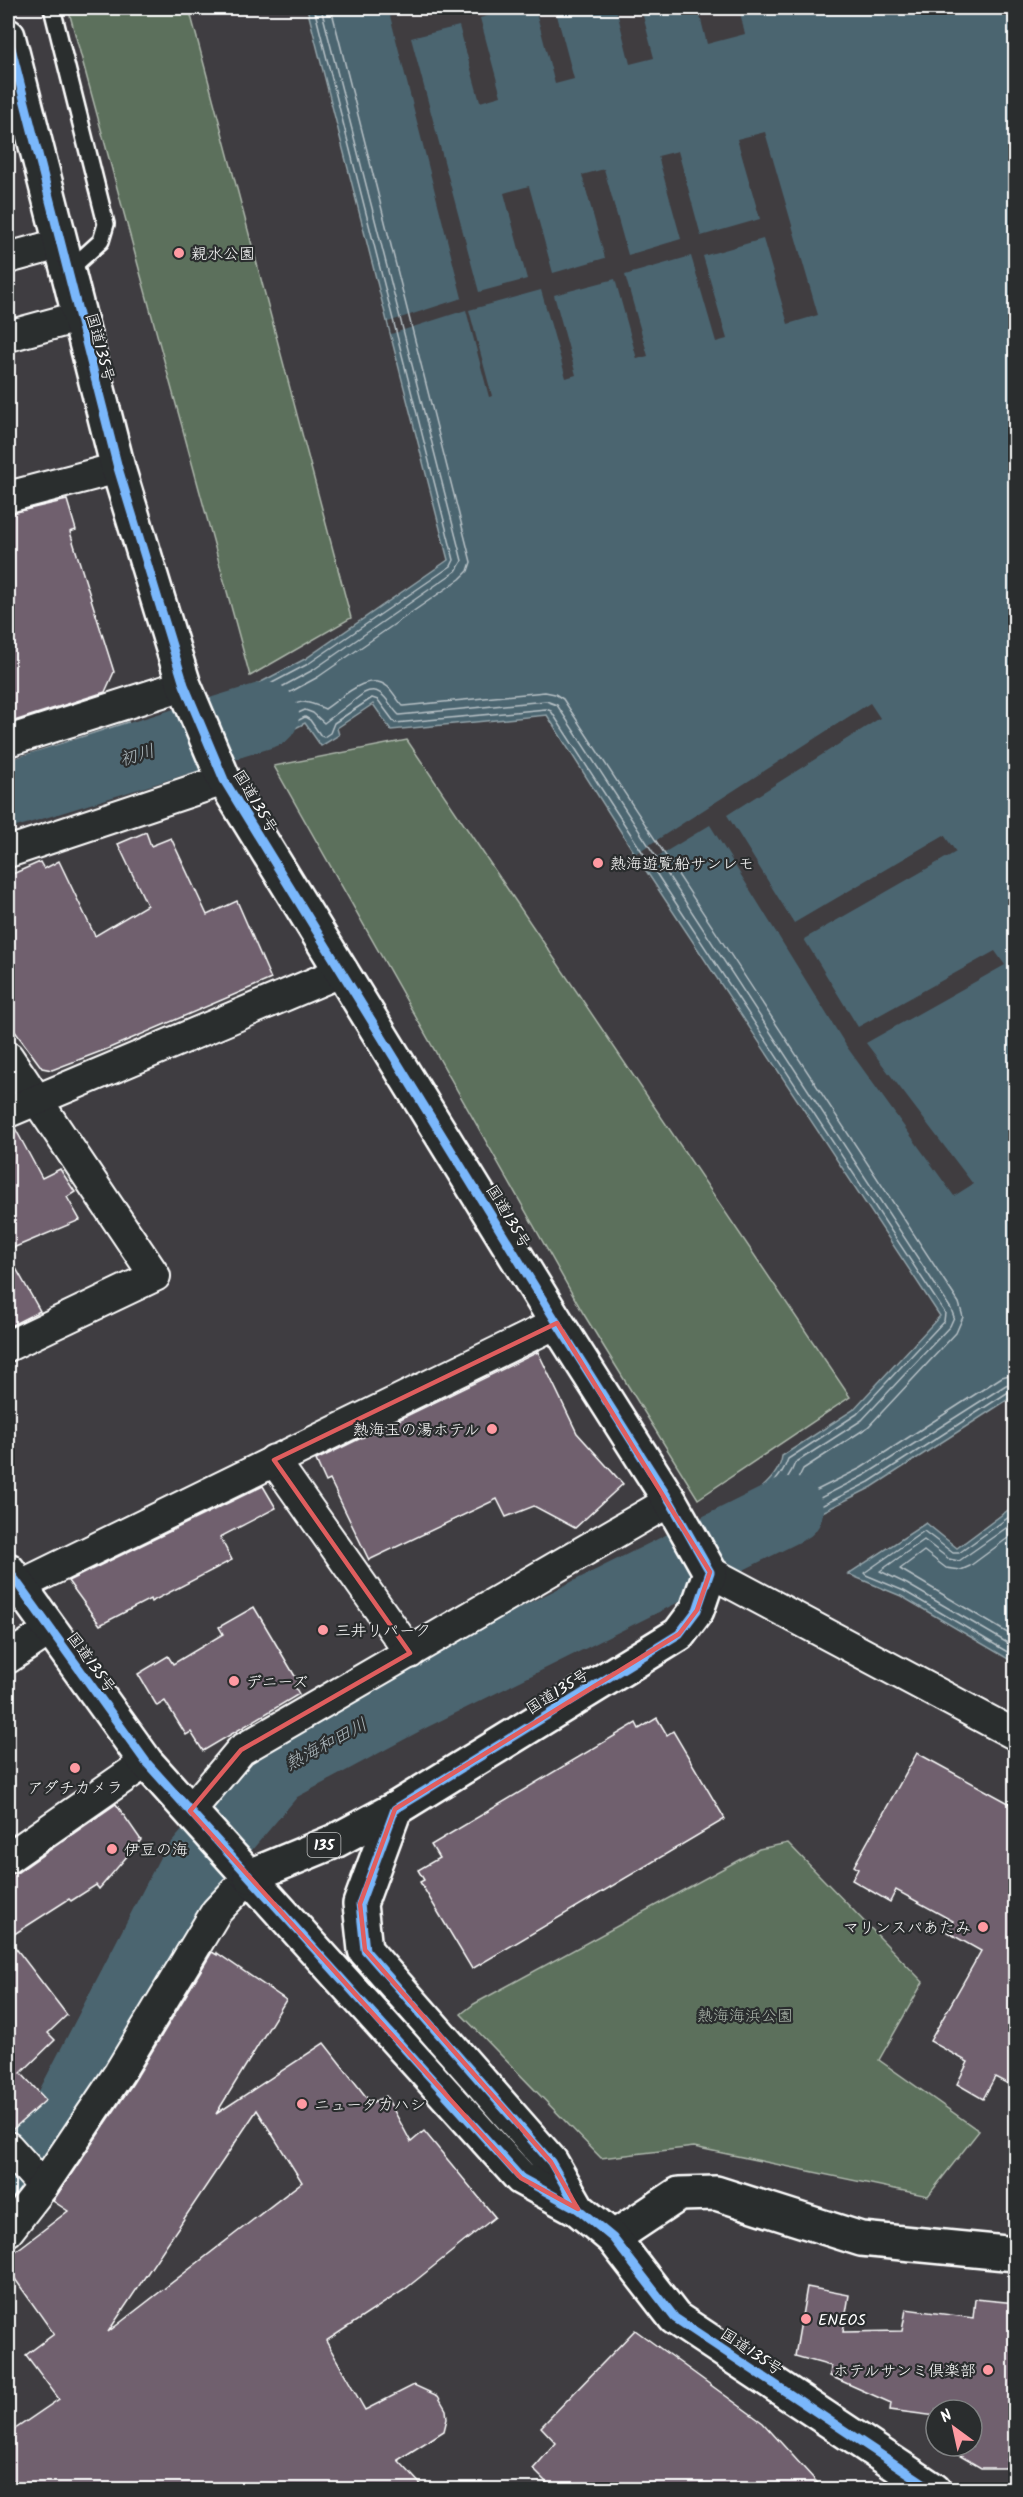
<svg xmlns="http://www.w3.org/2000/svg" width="1023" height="2497" font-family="Kalam,'Klee One',sans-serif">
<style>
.green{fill:#5c705b;stroke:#aeb8ad;stroke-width:1.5}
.water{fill:#4b6570;stroke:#93a3a9;stroke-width:1.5}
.pier{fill:#3f3d41}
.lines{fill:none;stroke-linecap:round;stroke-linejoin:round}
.shore{stroke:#b7c1c6;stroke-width:1.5}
.river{stroke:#4b6570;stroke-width:66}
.building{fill:#6f616e;stroke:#fff;stroke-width:1.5;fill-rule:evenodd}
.service-casing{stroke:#fff;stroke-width:20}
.minor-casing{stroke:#fff;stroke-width:34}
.tertiary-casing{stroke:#fff;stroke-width:38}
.trunk-casing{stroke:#fff;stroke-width:38}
.service{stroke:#2a2d2e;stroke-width:15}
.minor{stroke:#2a2d2e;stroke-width:30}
.tertiary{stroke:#2a2d2e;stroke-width:33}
.trunk{stroke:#2a2d2e;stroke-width:33}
.cycleway-casing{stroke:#2a2d2e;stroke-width:13}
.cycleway{stroke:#7ab7fb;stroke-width:9}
.marked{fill:none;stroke:#e05e5e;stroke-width:4.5;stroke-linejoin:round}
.poi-dot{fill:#ff9aa2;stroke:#2a2d2e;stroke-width:2}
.labels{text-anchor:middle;stroke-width:4.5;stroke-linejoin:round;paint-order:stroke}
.shield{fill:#2a2d2e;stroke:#bfc0c0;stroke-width:1.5}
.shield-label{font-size:15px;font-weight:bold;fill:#fff}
.poi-label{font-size:16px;fill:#fff;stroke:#2a2d2e;text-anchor:start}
.street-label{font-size:16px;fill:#fff;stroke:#2a2d2e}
.park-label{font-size:16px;fill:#aeb8ad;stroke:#2a2d2e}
.water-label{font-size:18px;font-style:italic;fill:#aebabf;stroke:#2a2d2e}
</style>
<rect width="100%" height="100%" fill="#3f3d41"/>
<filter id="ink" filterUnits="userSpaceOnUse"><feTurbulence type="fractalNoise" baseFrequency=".0167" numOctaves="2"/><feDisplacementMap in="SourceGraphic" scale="12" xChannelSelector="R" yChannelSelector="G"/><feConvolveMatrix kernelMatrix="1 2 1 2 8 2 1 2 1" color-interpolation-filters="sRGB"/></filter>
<g filter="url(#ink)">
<g class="green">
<path d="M 68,8 L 189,8 L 351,618 L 250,676 Z"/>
<path d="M 407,740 L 850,1397 L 698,1499 L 583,1313 L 274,766 Z"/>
<path d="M 788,1843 L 923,1982 L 879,2060 L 979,2131 L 928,2196 L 694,2147 L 601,2158 L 461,2014 L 474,2004 L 759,1849 Z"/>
</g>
<g class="water">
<path d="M 307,8 L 1015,8 L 1015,1395 L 872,1487 L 747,1550 L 723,1515 C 743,1502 779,1482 782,1456 L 853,1410 L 940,1316 L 635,854 L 547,715 L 391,730 L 373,704 L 337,728 L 339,735 L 321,746 L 305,723 L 265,744 L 244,691 L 305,659 L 448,560 Z"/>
<path d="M 128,722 L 151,780 L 8,825 L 8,761 Z"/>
<path d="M 1015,1505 L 1015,1663 L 901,1596 L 848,1574 L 926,1523 L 957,1548 Z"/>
</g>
<g class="pier">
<path d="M 388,8 L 393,8 L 395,16 L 430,8 L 517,8 L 480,18 L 501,96 L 480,102 L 459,26 L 411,38 L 479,292 L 527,279 L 504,193 L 529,186 L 553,273 L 605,258 L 582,175 L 604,169 L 628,255 L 681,239 L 658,156 L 678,151 L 701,236 L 760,219 L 737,139 L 765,132 L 818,315 L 788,324 L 763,239 L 703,256 L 727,339 L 716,342 L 691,256 L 625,275 L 648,356 L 637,359 L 615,279 L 554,295 L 576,375 L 566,378 L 541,290 L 469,310 L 492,396 L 489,397 L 466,310 L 391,334 L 388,322 L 462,298 Z"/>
<path d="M 535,8 L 555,8 L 574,79 L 555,84 Z"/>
<path d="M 616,8 L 641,8 L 654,58 L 630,64 Z"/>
<path d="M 698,8 L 739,8 L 745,34 L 707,44 Z"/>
<path d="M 870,703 L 880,718 L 727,815 L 794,923 L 944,835 L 956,852 L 804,939 L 858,1027 L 995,951 L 1005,965 L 866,1043 L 973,1184 L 954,1196 L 847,1047 L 710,825 L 640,867 L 635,854 Z"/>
</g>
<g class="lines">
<g class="shore">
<path d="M 314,8 L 454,560 L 451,566 L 308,664 L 253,693 L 267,733 L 271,734 L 305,717 L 310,720 L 321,736 L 324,737 L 330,733 L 334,723 L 372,698 L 378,700 L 395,723 L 546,709 L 551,711 L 641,850 L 945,1313 L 944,1321 L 857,1414 L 788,1459 C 780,1484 754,1501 734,1516 L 733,1519 L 748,1541 L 751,1541 L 869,1482 L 1010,1391 L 1016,1390"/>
<path d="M 321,8 L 462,561 L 456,571 L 313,670 L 263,697 L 262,700 L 271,722 L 274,724 L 305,710 L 313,713 L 324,723 L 364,693 C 383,684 388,705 399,715 L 546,701 L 557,705 L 951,1309 L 954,1317 L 950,1326 L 862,1420 L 795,1463 C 787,1486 763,1504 744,1518 L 743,1521 L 750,1531 L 754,1532 L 865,1475 L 1006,1385 L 1016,1382"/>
<path d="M 331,8 L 471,562 L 468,571 L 460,579 L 318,677 L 274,701 L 275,710 L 279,711 C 301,700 303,699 325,709 C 342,698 368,670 388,687 C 394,693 398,701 403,706 L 545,692 L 555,694 L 563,699 L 959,1303 L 963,1317 L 956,1333 L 868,1427 L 803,1469 L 798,1479 L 775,1505 L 775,1509 L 779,1509 L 861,1468 L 1002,1377 L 1016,1373"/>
<path d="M 8,766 L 123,731 L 142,774 L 140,777 L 8,819"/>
<path d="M 8,774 L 119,740 L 121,741 L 132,770 L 130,772 L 8,811"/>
<path d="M 8,783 L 113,751 L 116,752 L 120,763 L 118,767 L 8,802"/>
<path d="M 1016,1512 L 959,1553 L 953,1553 L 924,1531 L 864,1573 L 866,1575 L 904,1591 L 1016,1657"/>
<path d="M 1016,1521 L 959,1561 L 949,1559 L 924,1540 L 880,1571 L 907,1584 L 1016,1648"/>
<path d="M 1016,1532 L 970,1566 L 961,1570 L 946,1568 L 924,1551 L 900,1569 L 1016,1638"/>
</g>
<g class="river">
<path d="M 8,795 L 266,715"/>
<path d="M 8,2187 L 56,2130 L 189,1873 L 276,1771 L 410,1699 L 790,1510"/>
</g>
</g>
<g class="building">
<path d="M 67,500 L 76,530 L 70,532 L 114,672 L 105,692 L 8,723 L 8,514 Z"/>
<path d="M 146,832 L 151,846 L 171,838 L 207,915 L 237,901 L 271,979 L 107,1049 L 52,1070 L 42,1068 L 8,1022 L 8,876 L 40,862 L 44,869 L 59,861 L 95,936 L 147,905 L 118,844 Z"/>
<path d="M 15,1128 L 42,1178 L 60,1169 L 75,1192 L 67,1197 L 80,1220 L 8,1250 L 8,1129 Z"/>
<path d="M 8,1254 L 40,1311 L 8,1327 Z"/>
<path d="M 538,1352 L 577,1433 L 623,1484 L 575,1528 L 534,1506 L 506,1517 L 497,1499 L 369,1560 L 330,1480 L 326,1482 L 316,1460 Z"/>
<path d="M 263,1486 L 276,1508 L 220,1537 L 232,1560 L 151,1602 L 150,1599 L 100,1625 L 68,1581 Z"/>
<path d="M 254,1607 L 299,1683 L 294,1685 L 299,1694 L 203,1751 L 191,1732 L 186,1735 L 165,1701 L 157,1706 L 138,1674 L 168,1656 L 173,1664 L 223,1634 L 219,1627 Z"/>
<path d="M 657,1718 L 667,1735 L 673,1731 L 725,1819 L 472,1969 L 420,1882 L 424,1880 L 418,1870 L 439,1858 L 431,1845 L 636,1723 L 639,1729 Z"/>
<path d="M 917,1753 L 1016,1807 L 1016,2088 L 995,2077 L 983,2099 L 957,2084 L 968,2062 L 930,2041 L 981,1951 L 947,1932 L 953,1921 L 896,1890 L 890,1902 L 852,1880 L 858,1869 L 854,1866 Z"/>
<path d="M 116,1804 L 141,1840 L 99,1889 L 96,1885 L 71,1901 L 69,1899 L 8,1938 L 67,2015 L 48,2033 L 55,2040 L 21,2073 L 46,2100 L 12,2130 L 8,2130 L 8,1875 L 18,1872 Z"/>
<path d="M 212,1952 L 217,1955 L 217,1953 L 286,2000 L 216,2114 L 324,2043 L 371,2103 L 386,2096 L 411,2142 L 424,2131 L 495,2217 L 404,2290 L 326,2341 L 365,2410 L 414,2385 L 438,2396 L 446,2410 L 447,2419 L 444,2431 L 398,2460 L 426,2490 L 8,2490 L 8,2434 L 59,2399 L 26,2355 L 54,2334 L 8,2269 L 8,2257 L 68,2211 L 53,2201 L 133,2083 ZM 257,2110 L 302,2182 L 108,2332 Z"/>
<path d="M 807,2287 L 849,2295 L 843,2332 L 902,2331 L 906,2309 L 973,2318 L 975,2299 L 1016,2303 L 1016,2406 L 1006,2468 L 981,2468 L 950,2450 L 950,2446 L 972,2446 L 972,2410 L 936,2410 L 936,2416 L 890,2410 L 891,2403 L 830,2376 L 831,2366 L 795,2356 Z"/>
<path d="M 635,2330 L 763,2423 L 824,2490 L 554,2490 L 533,2469 L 556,2443 L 541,2427 Z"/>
</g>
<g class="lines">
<defs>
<path id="service" d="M 52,8 L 106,224 L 101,241 L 68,271"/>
<g id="minor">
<path d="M 8,258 L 59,244"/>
<path d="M 8,336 L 78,317"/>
<path d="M 8,497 L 118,468"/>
<path d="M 8,741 L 184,685"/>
<path d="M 8,852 L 224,780"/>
<path d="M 8,1057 L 155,1276 L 8,1346"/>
<path d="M 8,1112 L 343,971"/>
<path d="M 274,1460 L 410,1653"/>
<path d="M 710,1572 L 1016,1735"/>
<path d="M 19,1586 L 557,1323"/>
<path d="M 8,1658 L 50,1630"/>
<path d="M 190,1811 L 241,1750 L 670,1501"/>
<path d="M 8,1858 L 146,1762"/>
<path d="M 8,2147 L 43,2186"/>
<path d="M 8,2231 L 43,2186 L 119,2073 L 216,1912 L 250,1876"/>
</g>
<path id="tertiary" d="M 613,2238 L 679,2194 L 716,2193 L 861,2239 L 1016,2254"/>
<g id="trunk">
<path d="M 8,36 L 118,468 L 184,685 L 224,780 L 557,1323 L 670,1501 L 710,1572 L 697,1610 L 679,1634 L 395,1809 L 360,1904 L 365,1950 L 551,2162 L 578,2209"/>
<path d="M 8,1570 L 146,1762 L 521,2178 L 578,2209 L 613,2238 L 675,2318 L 934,2490"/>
<path d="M 250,1876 L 335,1841 L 395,1809"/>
</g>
</defs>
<use href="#service" class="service-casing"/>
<use href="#minor" class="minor-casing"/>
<use href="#tertiary" class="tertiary-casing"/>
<use href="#trunk" class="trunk-casing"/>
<use href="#service" class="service"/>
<use href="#minor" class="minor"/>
<use href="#tertiary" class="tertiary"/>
<use href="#trunk" class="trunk"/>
<defs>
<g id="cycleway">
<path d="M 8,36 L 118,468 L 184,685 L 224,780 L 557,1323 L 670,1501 L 710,1572 L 697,1610 L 679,1634 L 395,1809 L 360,1904 L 365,1950 L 551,2162 L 578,2209"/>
<path d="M 8,1570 L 146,1762 L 521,2178 L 578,2209 L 613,2238 L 675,2318 L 934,2490"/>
</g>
</defs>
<use href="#cycleway" class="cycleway-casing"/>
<use href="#cycleway" class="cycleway"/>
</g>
</g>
<path class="marked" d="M 557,1323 L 710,1572 L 697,1610 L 679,1634 L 395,1809 L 360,1904 L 365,1950 L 551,2162 L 578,2209 L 521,2178 L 190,1811 L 241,1750 L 410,1653 L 274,1460 Z"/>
<g class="poi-dot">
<circle cx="179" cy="253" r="6"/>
<circle cx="598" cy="863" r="6"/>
<circle cx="492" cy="1429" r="6"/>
<circle cx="323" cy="1630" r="6"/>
<circle cx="234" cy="1681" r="6"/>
<circle cx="75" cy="1768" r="6"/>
<circle cx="112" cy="1849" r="6"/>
<circle cx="983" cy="1927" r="6"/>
<circle cx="302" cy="2104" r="6"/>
<circle cx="806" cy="2319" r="6"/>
<circle cx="988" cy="2370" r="6"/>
</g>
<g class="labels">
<rect class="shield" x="307.5" y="1833" width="33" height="24" rx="4.5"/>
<g class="shield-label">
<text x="324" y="1850">135</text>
</g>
<g class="poi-label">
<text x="191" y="259">親水公園</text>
<text x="610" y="869">熱海遊覧船サンレモ</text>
<text x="480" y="1435" text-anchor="end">熱海玉の湯ホテル</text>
<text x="335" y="1636">三井リパーク</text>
<text x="246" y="1687">デニーズ</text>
<text x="75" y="1793" text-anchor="middle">アダチカメラ</text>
<text x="124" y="1855">伊豆の海</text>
<text x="971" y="1933" text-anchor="end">マリンスパあたみ</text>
<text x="314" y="2110">ニュータカハシ</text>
<text x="818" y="2325">ENEOS</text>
<text x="976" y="2376" text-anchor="end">ホテルサンミ倶楽部</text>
</g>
<g class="street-label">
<text transform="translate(101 347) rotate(75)" y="6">国道135号</text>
<text transform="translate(256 801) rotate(59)" y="6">国道135号</text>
<text transform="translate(509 1216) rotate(59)" y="6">国道135号</text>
<text transform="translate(92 1662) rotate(54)" y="6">国道135号</text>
<text transform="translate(557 1691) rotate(-32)" y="6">国道135号</text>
<text transform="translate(752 2351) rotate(34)" y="6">国道135号</text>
</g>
<g class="park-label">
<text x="745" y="2021">熱海海浜公園</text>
</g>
<g class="water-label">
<text transform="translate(137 755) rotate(-17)" y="6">初川</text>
<text transform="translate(326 1744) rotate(-28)" y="6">熱海和田川</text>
</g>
</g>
<rect width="1023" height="2497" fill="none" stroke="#2a2d2e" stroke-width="30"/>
<rect x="15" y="15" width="993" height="2467" fill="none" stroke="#fff" stroke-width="2" filter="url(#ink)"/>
<g transform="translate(954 2428) rotate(327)"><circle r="28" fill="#2a2d2e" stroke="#7f8182" stroke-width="1.5"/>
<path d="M0-4.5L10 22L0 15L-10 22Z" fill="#ff9aa2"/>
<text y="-9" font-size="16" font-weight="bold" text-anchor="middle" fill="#ffffff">N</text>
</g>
</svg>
